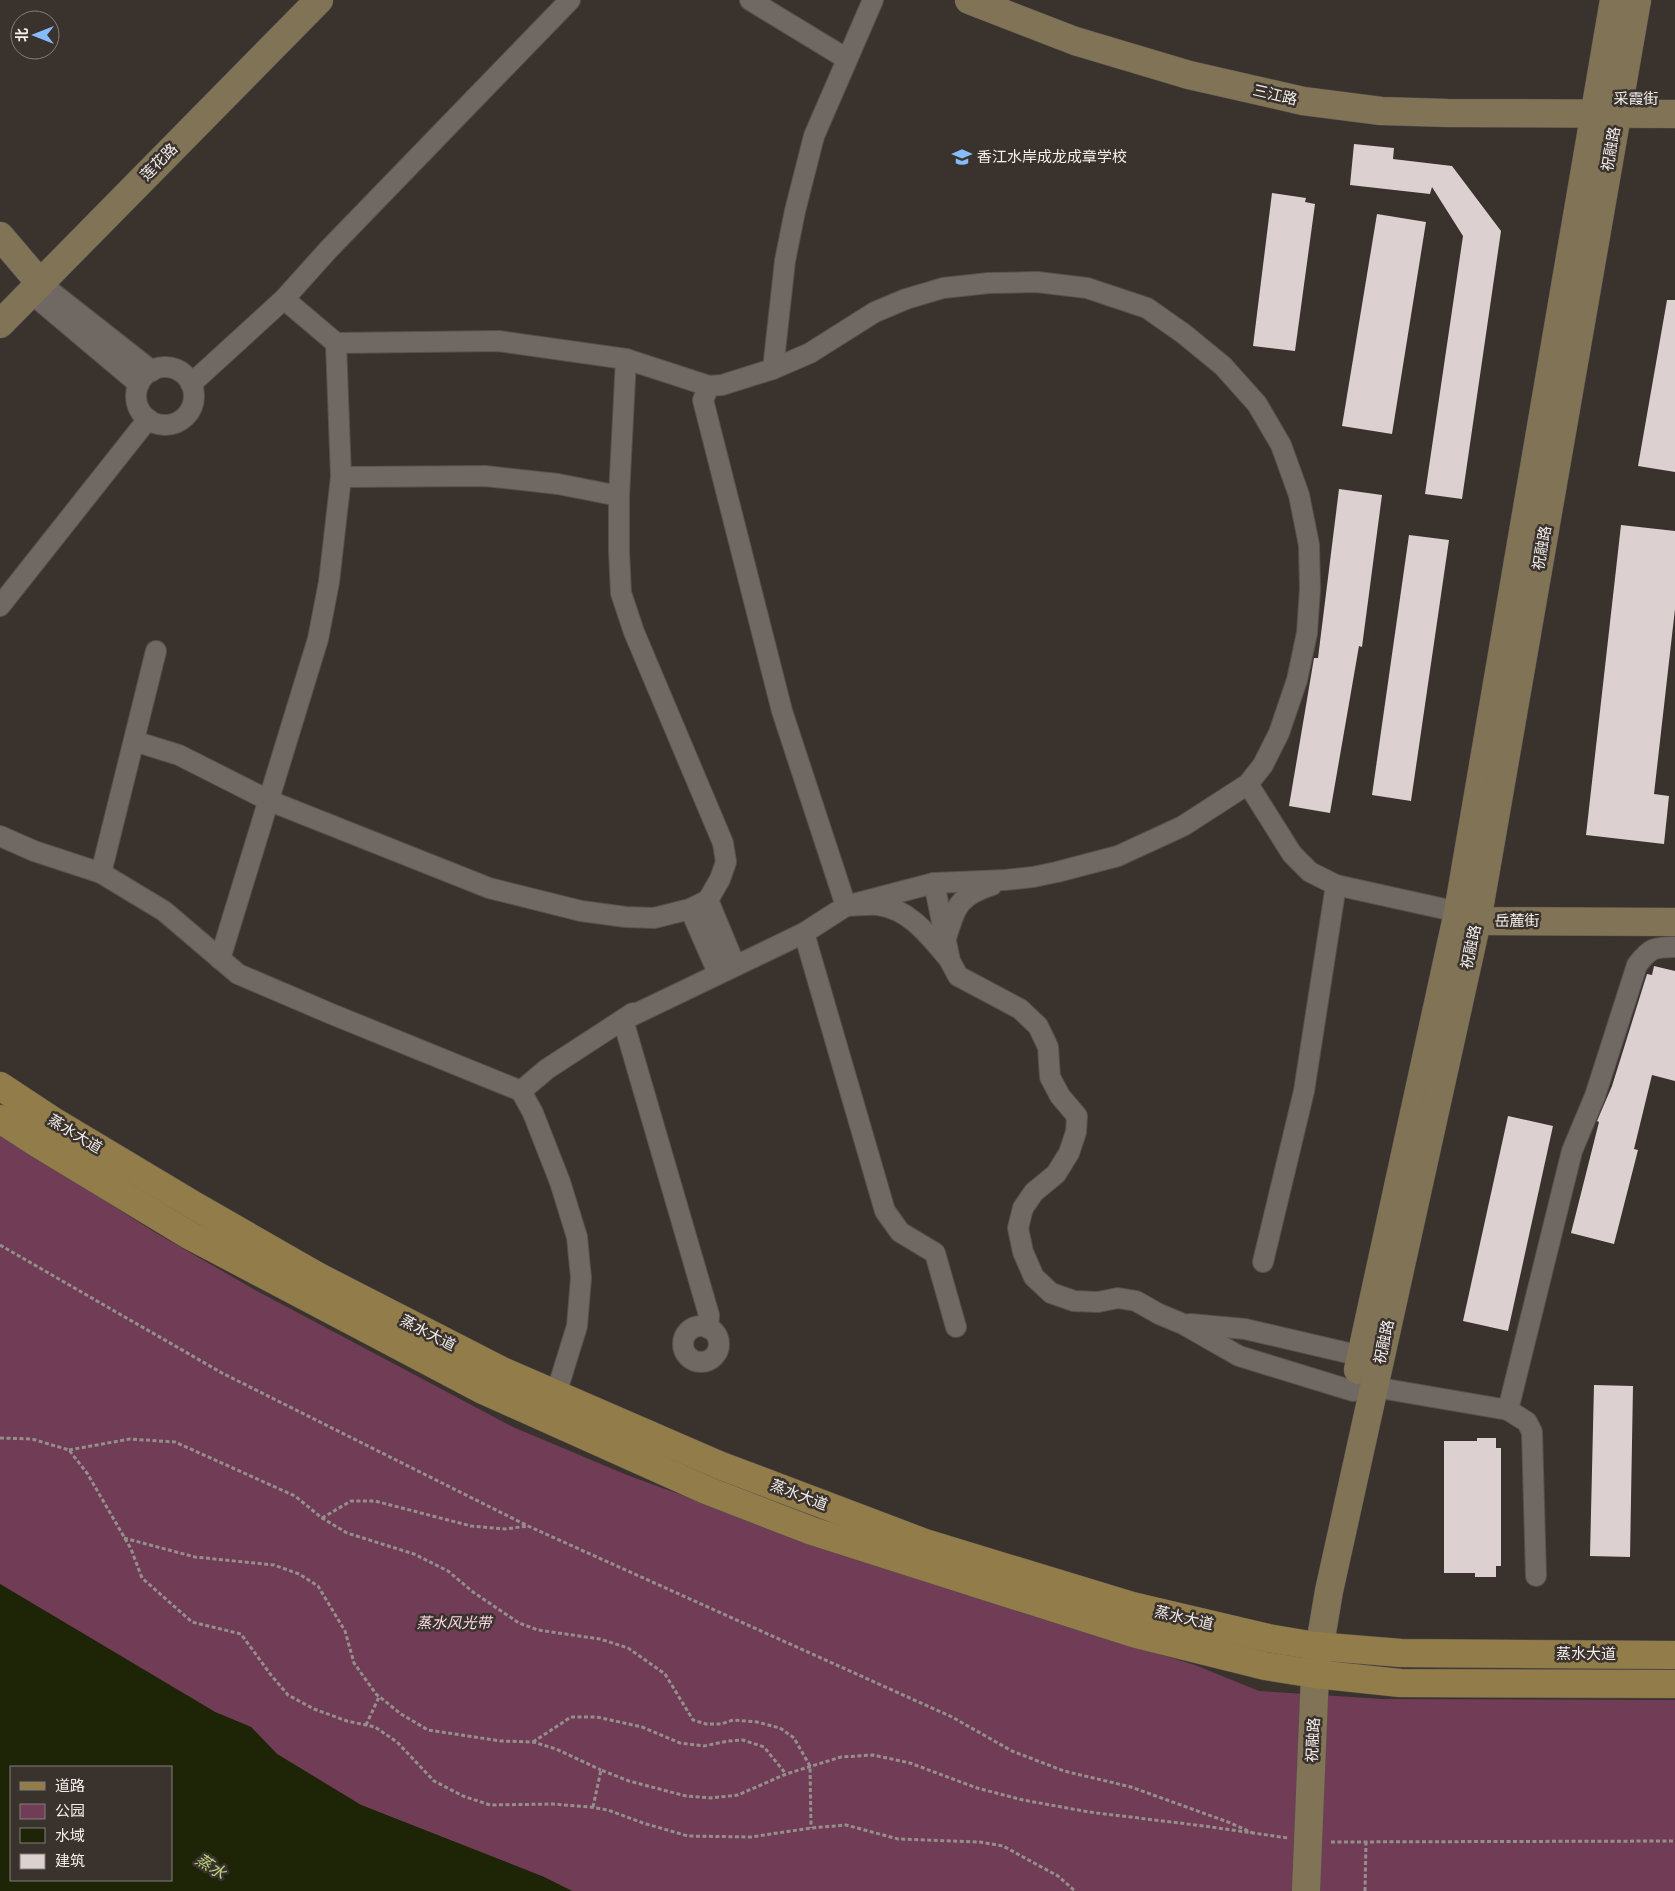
<svg xmlns="http://www.w3.org/2000/svg" width="1675" height="1891" font-family="Literata,'Noto Sans SC',serif">
<style>
.green{fill:#713c55}
.water{fill:#1e2507;fill-rule:evenodd}
.building{fill:#dcd1d0}
.lines{fill:none;stroke-linecap:round;stroke-linejoin:round}
.street-casing{stroke:#57514e;stroke-width:22}
.secondary-casing{stroke:#57514e;stroke-width:29}
.primary-casing{stroke:#57514e;stroke-width:29}
.path{stroke:#958f8b;stroke-width:3;stroke-dasharray:4 2.5;stroke-linecap:butt}
.street{stroke:#706963;stroke-width:20}
.secondary{stroke:#807356;stroke-width:28}
.primary{stroke:#917c4a;stroke-width:28}
.labels{text-anchor:middle;stroke-width:5;stroke-linejoin:round;paint-order:stroke}
.street-label{font-size:15px;fill:#f4efec;stroke:#39322d}
.poi-label{font-size:15px;fill:#f4efec;stroke:#39322d;text-anchor:start}
.park-label{font-size:15px;font-style:italic;fill:#fcd8e6;stroke:#39322d}
.water-label{font-size:16px;font-style:italic;fill:#bfd681;stroke:#39322d}
</style>
<rect width="100%" height="100%" fill="#39322d"/>
<path class="green" d="M 0,1134 L 151,1230 L 257,1291 L 513,1427 L 627,1475 L 831,1550 L 1048,1621 L 1195,1665 L 1259,1691 L 1383,1699 L 1675,1700 L 1675,1891 L 572,1891 L 544,1877 L 361,1805 L 277,1754 L 251,1727 L 215,1712 L 0,1584 Z"/>
<path class="water" d="M 0,1584 L 215,1712 L 251,1727 L 277,1754 L 361,1805 L 544,1877 L 572,1891 L 0,1891 ZM 11,1767 L 171,1767 L 171,1880 L 11,1880 Z"/>
<g class="building">
<path d="M 1354,144 L 1394,148 L 1393,159 L 1452,166 L 1501,231 L 1462,499 L 1425,494 L 1463,236 L 1432,187 L 1430,194 L 1350,185 Z"/>
<path d="M 1272,193 L 1306,198 L 1305,202 L 1315,204 L 1295,351 L 1253,346 Z"/>
<path d="M 1377,214 L 1426,222 L 1392,434 L 1342,426 Z"/>
<path d="M 1667,300 L 1675,300 L 1675,472 L 1638,466 Z"/>
<path d="M 1339,489 L 1382,495 L 1362,647 L 1359,646 L 1330,813 L 1289,806 L 1314,658 L 1318,658 Z"/>
<path d="M 1621,525 L 1675,531 L 1675,609 L 1654,794 L 1669,796 L 1664,844 L 1586,835 Z"/>
<path d="M 1409,535 L 1449,540 L 1411,801 L 1372,795 Z"/>
<path d="M 1654,966 L 1675,971 L 1675,1081 L 1652,1075 L 1634,1149 L 1638,1150 L 1614,1244 L 1571,1233 L 1599,1122 L 1597,1121 L 1612,1086 L 1647,974 L 1652,975 Z"/>
<path d="M 1508,1116 L 1553,1126 L 1508,1331 L 1463,1321 Z"/>
<path d="M 1594,1385 L 1633,1386 L 1630,1557 L 1590,1556 Z"/>
<path d="M 1477,1438 L 1496,1438 L 1496,1448 L 1501,1448 L 1501,1566 L 1496,1566 L 1496,1577 L 1475,1577 L 1475,1573 L 1444,1573 L 1444,1441 L 1477,1441 Z"/>
</g>
<g class="lines">
<defs>
<g id="street">
<path d="M 750,0 L 847,59"/>
<path d="M 40,283 L 152,371"/>
<path d="M 31,293 L 139,384"/>
<path d="M 284,299 L 336,343 L 498,341 L 626,359 L 709,386 L 722,385 L 773,369 L 810,353 L 875,312 L 906,299 L 943,288 L 989,283 L 1037,282 L 1087,288 L 1147,308 L 1184,334 L 1223,366 L 1257,404 L 1281,445 L 1299,495 L 1309,545 L 1310,589 L 1307,633 L 1297,680 L 1279,733 L 1263,765 L 1248,784 L 1183,826 L 1118,856 L 1057,872 L 1033,877 L 1005,880 L 934,883 L 846,906 L 804,933 L 623,1020 L 709,1315 L 708,1328"/>
<circle cx="165" cy="396" r="29"/>
<path d="M 773,369 L 785,261 L 795,211 L 814,136 L 873,0"/>
<path d="M 191,384 L 284,299 L 329,249 L 570,0"/>
<path d="M 709,386 L 703,400 L 782,711 L 846,906 C 856,906 868,904 878,905 C 910,909 930,937 949,959"/>
<path d="M 341,477 L 485,476 L 558,484 L 619,496"/>
<path d="M 0,606 L 148,419"/>
<path d="M 134,741 L 179,755 L 270,801 L 489,888 L 581,911 L 626,917 L 654,918 L 690,909 L 708,900 L 720,879 L 726,862 L 723,843 L 634,632 L 621,593 L 619,551 L 619,496 L 626,359"/>
<path d="M 1248,784 L 1292,854 L 1310,872 L 1336,885 L 1458,912"/>
<path d="M 0,836 L 34,851 L 101,873 L 164,911 L 238,974 L 334,1015 L 521,1091 L 533,1113 L 560,1182 L 577,1237 L 581,1278 L 577,1326 L 556,1394"/>
<path d="M 101,873 L 156,651"/>
<path d="M 934,883 L 950,961 L 958,976 L 1020,1009 L 1038,1026 L 1048,1047 L 1050,1077 L 1060,1096 L 1077,1116 L 1076,1132 L 1069,1153 L 1056,1174 L 1034,1192 L 1023,1208 L 1018,1228 L 1023,1252 L 1034,1277 L 1051,1293 L 1074,1301 L 1098,1302 L 1118,1298 L 1136,1301 L 1159,1314 L 1183,1324 L 1239,1356 L 1353,1391"/>
<path d="M 690,909 L 715,966 L 727,969 L 732,958 L 708,900"/>
<path d="M 804,933 L 885,1211 L 900,1232 L 935,1253 L 956,1327"/>
<path d="M 946,938 C 956,905 959,896 992,885"/>
<path d="M 220,959 L 318,639 L 329,582 L 341,477 L 336,343"/>
<path d="M 521,1091 L 547,1069 L 633,1013"/>
<path d="M 1263,1262 L 1304,1091 L 1336,885"/>
<path d="M 1190,1324 L 1245,1329 L 1361,1356"/>
<circle cx="701" cy="1344" r="18"/>
<path d="M 1374,1387 L 1508,1410"/>
<path d="M 1536,1576 L 1532,1432 L 1527,1422 L 1508,1410 L 1572,1151 L 1595,1096 L 1637,965 C 1650,948 1654,947 1675,947"/>
</g>
<g id="secondary">
<path d="M 969,0 L 1075,41 L 1189,75 L 1303,101 L 1381,111 L 1448,113 L 1675,114"/>
<path d="M 0,236 L 40,283"/>
<path d="M 0,324 L 319,0"/>
<path d="M 1462,914 L 1477,921 L 1675,922"/>
<path d="M 1358,1370 L 1458,912 L 1614,0"/>
<path d="M 1306,1891 L 1315,1674 L 1329,1591 L 1477,921 L 1637,0"/>
</g>
<g id="primary">
<path d="M 0,1086 L 53,1121 L 195,1206 L 317,1276 L 500,1370 L 719,1465 L 925,1543 L 1132,1606 L 1268,1638 L 1315,1646 L 1401,1653 L 1675,1655"/>
<path d="M 0,1119 L 37,1143 L 189,1235 L 483,1390 L 706,1490 L 812,1531 L 1136,1634 L 1265,1666 L 1315,1674 L 1400,1683 L 1675,1684"/>
</g>
</defs>
<use href="#street" class="street-casing"/>
<use href="#secondary" class="secondary-casing"/>
<use href="#primary" class="primary-casing"/>
<g class="path">
<path d="M 0,1245 L 222,1373 L 528,1526 L 952,1717 L 1012,1751 L 1064,1771 L 1131,1787 L 1228,1822 L 1253,1833"/>
<path d="M 0,1438 L 32,1439 L 69,1450 L 87,1473 L 131,1549 L 142,1578 L 192,1622 L 241,1634 L 271,1675 L 288,1695 L 314,1709 L 347,1721 L 375,1727 L 397,1742 L 434,1781 L 463,1796 L 490,1805 L 553,1804 L 590,1807 L 608,1810 L 643,1823 L 688,1836 L 751,1837 L 811,1828 L 846,1825 L 898,1839 L 980,1842 L 1003,1846 L 1058,1876 L 1075,1891"/>
<path d="M 69,1450 L 130,1439 L 175,1442 L 295,1496 L 322,1518 L 347,1533 L 414,1554 L 448,1571 L 473,1592 L 519,1623 L 538,1630 L 600,1639 L 628,1648 L 665,1674 L 693,1720 L 706,1724 L 721,1724 L 733,1720 L 757,1722 L 780,1728 L 794,1738 L 810,1766 L 811,1828"/>
<path d="M 322,1518 L 351,1501 L 375,1501 L 471,1526 L 505,1529 L 528,1526"/>
<path d="M 124,1538 L 195,1557 L 274,1565 L 299,1574 L 318,1586 L 345,1631 L 354,1663 L 376,1694 L 401,1714 L 428,1730 L 501,1741 L 533,1742 L 556,1749 L 601,1770"/>
<path d="M 366,1725 L 379,1697"/>
<path d="M 533,1742 L 571,1717 L 597,1717 L 642,1727 L 680,1743 L 704,1746 L 728,1741 L 743,1740 L 764,1747 L 786,1774"/>
<path d="M 593,1807 L 601,1770 L 629,1781 L 686,1796 L 711,1798 L 738,1795 L 786,1774 L 841,1757 L 873,1755 L 910,1763 L 977,1788 L 1023,1800 L 1089,1812 L 1204,1826 L 1288,1838"/>
<path d="M 1331,1842 L 1675,1841"/>
<path d="M 1365,1891 L 1366,1842"/>
</g>
<use href="#street" class="street"/>
<use href="#secondary" class="secondary"/>
<use href="#primary" class="primary"/>
</g>
<defs>
<symbol id="school-bare" viewBox="-9 -9 18 18"><path d="M0-5L7-2L0 1L-7-2ZM-4 1L0 2.5L4 1V4Q0 6-4 4Z" fill="#87bbfc" stroke="#39322d" stroke-width="2.5" paint-order="stroke"/></symbol>
</defs>
<g fill-rule="evenodd">
<use href="#school-bare" x="948" y="143" width="28" height="28"/>
</g>
<g class="labels">
<g class="street-label">
<text transform="translate(1275 95) rotate(13)" y="5">三江路</text>
<text x="1636" y="104">采霞街</text>
<text transform="translate(1611 149) rotate(-80)" y="5">祝融路</text>
<text transform="translate(159 162) rotate(-45)" y="5">莲花路</text>
<text transform="translate(1542 548) rotate(-80)" y="5">祝融路</text>
<text x="1517" y="926">岳麓街</text>
<text transform="translate(1471 947) rotate(-78)" y="5">祝融路</text>
<text transform="translate(75 1134) rotate(31)" y="5">蒸水大道</text>
<text transform="translate(428 1333) rotate(27)" y="5">蒸水大道</text>
<text transform="translate(1384 1342) rotate(-78)" y="5">祝融路</text>
<text transform="translate(799 1495) rotate(21)" y="5">蒸水大道</text>
<text transform="translate(1184 1618) rotate(13)" y="5">蒸水大道</text>
<text x="1586" y="1659">蒸水大道</text>
<text transform="translate(1313 1740) rotate(-87)" y="5">祝融路</text>
</g>
<g class="poi-label">
<text x="977" y="162">香江水岸成龙成章学校</text>
</g>
<g class="park-label">
<text x="454" y="1628">蒸水风光带</text>
</g>
<g class="water-label">
<text transform="translate(211 1866) rotate(33)" y="6">蒸水</text>
</g>
</g>
<rect x="10" y="1766" width="162" height="115" fill="#39322d" stroke="#847e79"/>
<rect x="20" y="1782" width="25" height="8" fill="#917c4a" stroke="#847e79"/>
<text x="55" y="1791" font-size="15" fill="#f4efec">道路</text>
<rect x="20" y="1804" width="25" height="15" fill="#713c55" stroke="#847e79"/>
<text x="55" y="1816" font-size="15" fill="#f4efec">公园</text>
<rect x="20" y="1828" width="25" height="15" fill="#1e2507" stroke="#847e79"/>
<text x="55" y="1841" font-size="15" fill="#f4efec">水域</text>
<rect x="20" y="1854" width="25" height="15" fill="#dcd1d0" stroke="#847e79"/>
<text x="55" y="1866" font-size="15" fill="#f4efec">建筑</text>
<g transform="translate(35 35) rotate(270)"><circle r="24" fill="#39322d" stroke="#847e79"/>
<path d="M0-4L9 19L0 12L-9 19Z" fill="#87bbfc"/>
<text y="-8" font-size="14" font-weight="bold" text-anchor="middle" fill="#f4efec">北</text>
</g>
</svg>
